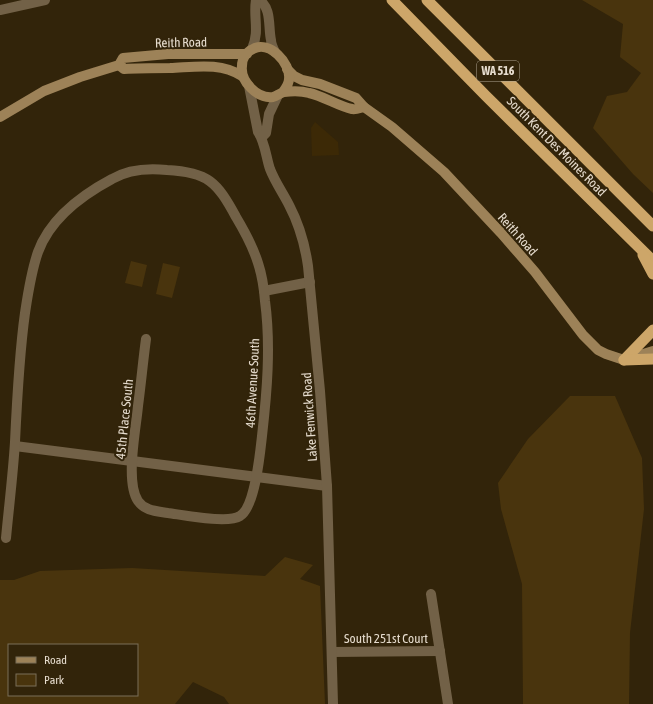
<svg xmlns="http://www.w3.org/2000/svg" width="653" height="704" font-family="'Asap Condensed',sans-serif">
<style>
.built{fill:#3c2906}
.green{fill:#49340d;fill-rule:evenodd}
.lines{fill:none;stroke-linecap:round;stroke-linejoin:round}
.minor{stroke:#726147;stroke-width:10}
.tertiary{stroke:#726147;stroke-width:10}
.secondary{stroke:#9d8258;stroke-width:10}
.trunk{stroke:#cda669;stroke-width:11}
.labels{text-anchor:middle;stroke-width:4;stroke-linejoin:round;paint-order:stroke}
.shield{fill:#32240a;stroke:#b0a593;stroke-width:1}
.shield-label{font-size:12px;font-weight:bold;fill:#e6dcce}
.street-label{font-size:13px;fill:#e6dcce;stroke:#32240a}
</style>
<rect width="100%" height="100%" fill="#32240a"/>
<path class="built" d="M 315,122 L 338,142 L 339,155 L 312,156 L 311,128 Z"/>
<g class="green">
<path d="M 582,0 L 653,0 L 653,193 L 633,174 L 593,128 L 607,96 L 627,92 L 641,73 L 620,57 L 623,24 Z"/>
<path d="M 131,261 L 147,265 L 142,287 L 125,283 Z"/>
<path d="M 163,263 L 180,267 L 172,298 L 156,294 Z"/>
<path d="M 570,396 L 615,396 L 642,458 L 644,509 L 630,633 L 629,704 L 523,704 L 522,584 L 501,509 L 498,483 L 528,439 Z"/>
<path d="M 285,557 L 313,565 L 300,579 L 320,586 L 325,704 L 229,704 L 224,697 L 193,682 L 175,704 L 0,704 L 0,580 L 14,580 L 40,571 L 132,568 L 265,576 ZM 9,645 L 137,645 L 137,695 L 9,695 Z"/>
</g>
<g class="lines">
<g class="minor">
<path d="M 259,0 C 272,8 268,27 271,40 C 271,44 273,48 275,52"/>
<path d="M 0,10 L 45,0"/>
<path d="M 252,49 C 260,31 253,17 256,0"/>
<path d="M 264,291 L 310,282"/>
<path d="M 15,446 L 327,486"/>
<path d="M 6,538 C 9,506 13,474 15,442 C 17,399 19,356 25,313 C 28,293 31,272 38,252 C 50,219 82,195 112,179 C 129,169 148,168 167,170 C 208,172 217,182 236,217 C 245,232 253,247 258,263 C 262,275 264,288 265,301 C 271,346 267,392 262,436 C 260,454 255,507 240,516 C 228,524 183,515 168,513 C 156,511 145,511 138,501 C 125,482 136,429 138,406 C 141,384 143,361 146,339"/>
<path d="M 431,594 L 448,704"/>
<path d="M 332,652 L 440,651"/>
</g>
<g class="tertiary">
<path d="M 249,86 L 258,132 C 265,142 266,157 270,169 C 275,182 283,193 289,205 C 299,224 305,245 308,266 L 320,391 L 327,486 L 333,704"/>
<path d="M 262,137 L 266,133 L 269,114 L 278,95"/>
</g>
<g class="secondary">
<path d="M 119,65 L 124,69 C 139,68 155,68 170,68 C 195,67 220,62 242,76"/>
<path d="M 287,69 L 294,76 L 302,80 L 320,84 L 356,98 L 364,107 L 392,127 L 444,172 L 501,233 L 535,272 L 583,335 L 598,350 L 606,354 L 624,360 L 653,351"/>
<path d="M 283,92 C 286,88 289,84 289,79 C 291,63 269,40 253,49 C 246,52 242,59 242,66 C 240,81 257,99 273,97 C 277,96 280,93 284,92 C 292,91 302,91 309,93 C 323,96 338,106 352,109 C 355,110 360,108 364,107"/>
<path d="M 0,117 L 44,91 L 80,77 L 119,65 L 123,58 L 168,54 L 247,54"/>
</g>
<g class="trunk">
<path d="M 392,0 L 486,96 L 653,261"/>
<path d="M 427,0 L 653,226"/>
<path d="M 643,255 L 653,274"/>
<path d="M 624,360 L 653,330"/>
<path d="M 624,360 L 653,359"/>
</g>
</g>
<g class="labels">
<rect class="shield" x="477" y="61" width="42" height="20" rx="3"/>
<g class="shield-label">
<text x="498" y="75">WA 516</text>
</g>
<g class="street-label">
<text transform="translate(181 42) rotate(-1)" y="5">Reith Road</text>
<text transform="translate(557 146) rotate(45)" y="5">South Kent Des Moines Road</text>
<text transform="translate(518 234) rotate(48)" y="5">Reith Road</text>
<text transform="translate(252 383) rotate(-87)" y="5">46th Avenue South</text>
<text transform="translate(309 417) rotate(-94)" y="5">Lake Fenwick Road</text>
<text transform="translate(124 419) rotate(-84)" y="5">45th Place South</text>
<text x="386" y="643">South 251st Court</text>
</g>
</g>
<rect x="8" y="644" width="130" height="52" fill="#32240a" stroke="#7a6e58"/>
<rect x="16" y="657" width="20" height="6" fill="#9d8258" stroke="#7a6e58"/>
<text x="44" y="664" font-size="12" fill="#e6dcce">Road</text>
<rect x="16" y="674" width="20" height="12" fill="#49340d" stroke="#7a6e58"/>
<text x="44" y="684" font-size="12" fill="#e6dcce">Park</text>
</svg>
